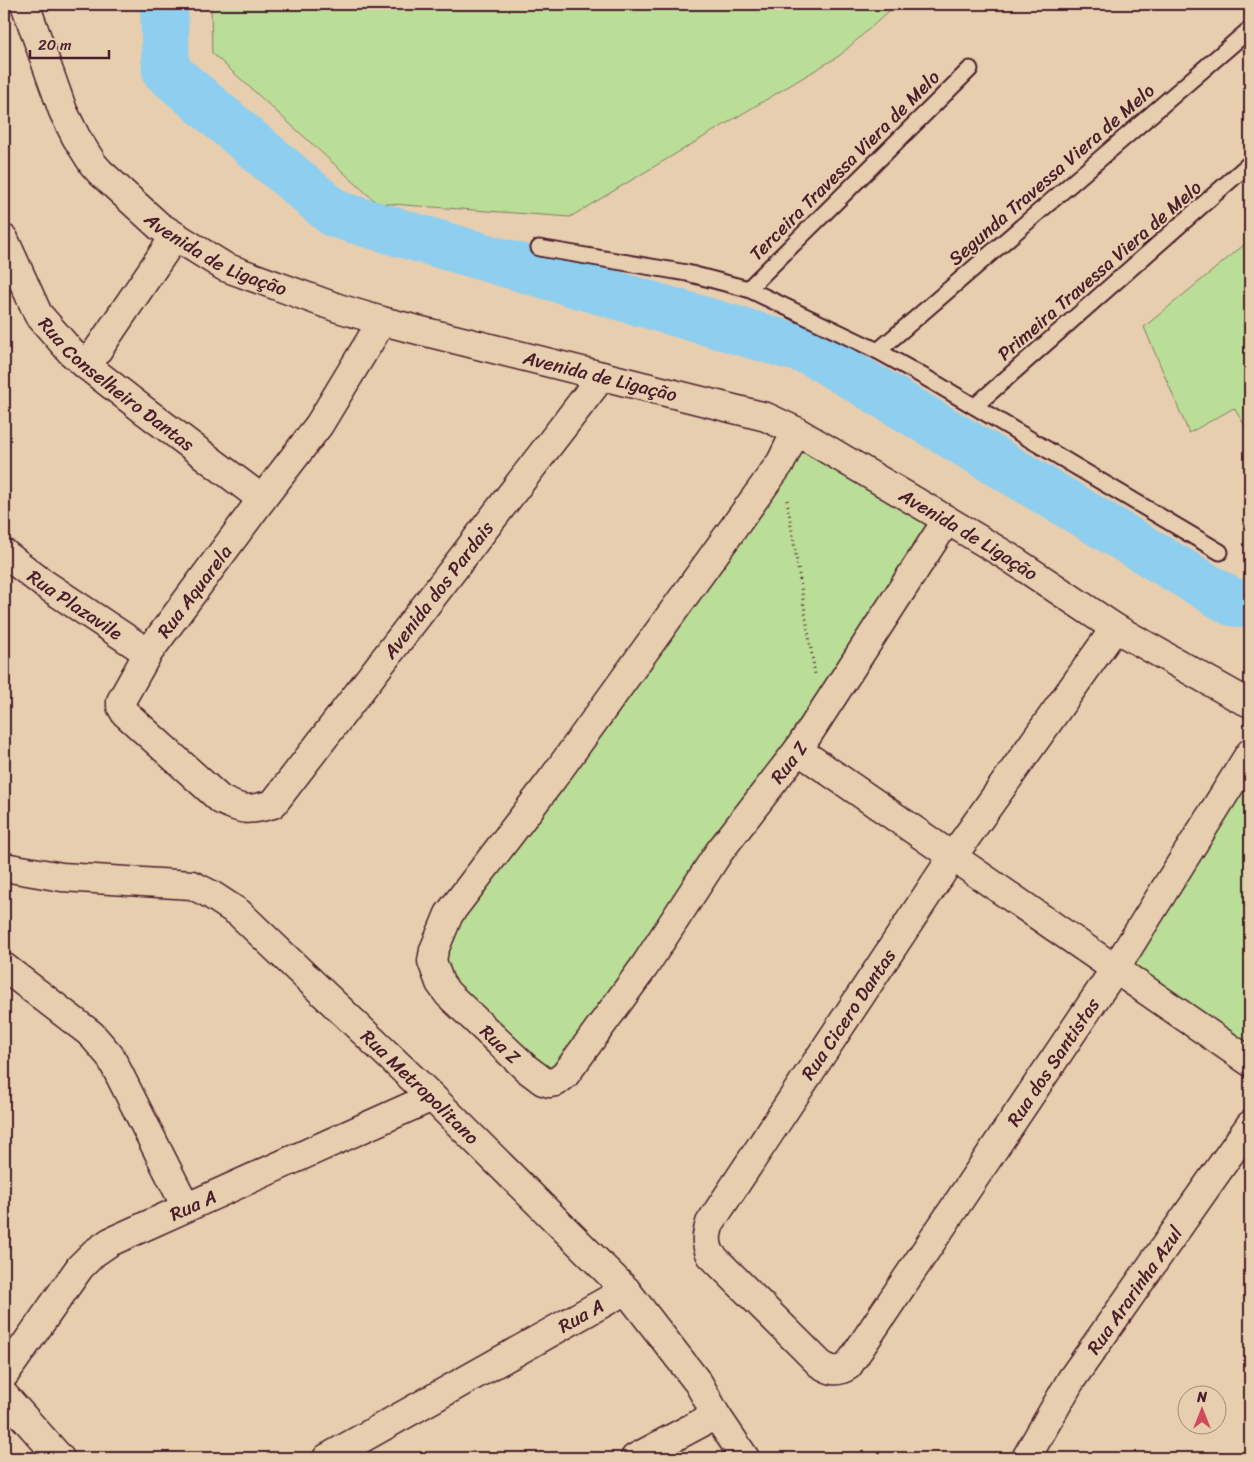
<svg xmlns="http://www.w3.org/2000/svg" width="1254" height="1462" font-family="Sriracha,sans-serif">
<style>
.green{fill:#badd97;stroke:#827e61}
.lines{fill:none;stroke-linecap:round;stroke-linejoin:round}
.river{stroke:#8eceef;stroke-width:48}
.lane-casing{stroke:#4a1f2b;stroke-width:19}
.street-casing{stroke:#4a1f2b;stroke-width:31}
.path{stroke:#4a1f2b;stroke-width:3;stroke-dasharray:1 4;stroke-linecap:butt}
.lane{stroke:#e7ceaf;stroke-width:15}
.street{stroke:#e7ceaf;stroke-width:28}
.labels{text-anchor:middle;stroke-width:4.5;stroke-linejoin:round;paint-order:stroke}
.street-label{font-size:19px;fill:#4a1f2b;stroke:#e7ceaf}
</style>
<rect width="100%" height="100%" fill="#e7ceaf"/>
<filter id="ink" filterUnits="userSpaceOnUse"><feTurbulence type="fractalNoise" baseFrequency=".02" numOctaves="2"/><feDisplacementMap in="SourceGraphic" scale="10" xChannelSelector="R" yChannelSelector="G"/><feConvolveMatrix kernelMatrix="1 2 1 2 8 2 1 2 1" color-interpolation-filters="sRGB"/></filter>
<g filter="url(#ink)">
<g class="green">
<path d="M 211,4 L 897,4 L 839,56 L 570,217 L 377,203 L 212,53 Z"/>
<path d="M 1250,240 L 1250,434 L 1234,408 L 1189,433 L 1144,327 Z"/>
<path d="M 797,429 L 946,518 L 554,1081 L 447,989 L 429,950 Z"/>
<path d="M 1250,778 L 1250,1051 L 1133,965 Z"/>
</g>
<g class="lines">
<path class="river" d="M 164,4 L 166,71 L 335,214 L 812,352 L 1232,602 L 1250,605"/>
<defs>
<g id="lane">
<path d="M 539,248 L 687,273 L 748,289 L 878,351 L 935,383 L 1220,552"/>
<path d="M 748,289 L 970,69"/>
<path d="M 878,351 L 1250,29"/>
<path d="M 975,406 L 1250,163"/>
</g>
<g id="street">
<path id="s1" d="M 25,4 L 63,111 L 76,137 L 93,164 L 100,172 L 159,226 L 225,267 L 338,308 L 382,321 L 766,417 L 796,431 L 947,520 L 1007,556 L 1115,628 L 1239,698 L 1250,703"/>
<path id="s2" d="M 4,239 L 38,314 L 71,352 L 87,366 L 141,408 L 262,499"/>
<path id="s3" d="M 382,321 L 319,425 L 262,499 L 148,653 L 121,701 L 121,706 L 125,713 L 221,800 C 244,811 248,811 273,804 L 602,376"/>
<path d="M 87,366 L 175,236"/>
<path id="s4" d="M 796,431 L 781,462 L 553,778 L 449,914 L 434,950 L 432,961 L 440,983 L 448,994 L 527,1069 L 543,1081 L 550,1083 L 556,1082 L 565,1075 L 644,967 L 719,852 L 798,750 L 947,520"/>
<path id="s5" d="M 4,553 L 40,581 L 148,653"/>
<path id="s6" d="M 1115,628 L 953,856 L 710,1223 C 706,1236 705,1243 711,1255 L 820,1364 C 831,1371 837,1373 848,1366 L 1115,969 L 1250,753"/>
<path d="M 798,750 L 1250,1062"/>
<path id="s7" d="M 4,867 L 62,877 L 192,885 L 210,894 L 239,913 L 432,1097 L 626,1290 L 699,1384 L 716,1415 L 745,1458"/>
<path d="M 4,967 L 91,1034 L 110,1056 L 186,1207"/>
<path id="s8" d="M 4,1375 L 80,1267 L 94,1253 L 110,1242 L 432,1097"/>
<path d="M 4,1395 L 60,1458"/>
<path id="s9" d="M 327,1458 L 626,1290"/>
<path d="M 635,1458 L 716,1415"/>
<path id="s10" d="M 1026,1458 L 1071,1380 L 1250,1125"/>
</g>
</defs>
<use href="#lane" class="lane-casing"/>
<use href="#street" class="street-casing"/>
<path class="path" d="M 787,500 L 815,674"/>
<use href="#lane" class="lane"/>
<use href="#street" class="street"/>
</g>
</g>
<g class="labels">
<g class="street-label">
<text transform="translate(844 165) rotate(-45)" y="7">Terceira Travessa Viera de Melo</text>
<text transform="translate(1051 174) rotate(-41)" y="7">Segunda Travessa Viera de Melo</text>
<text dy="7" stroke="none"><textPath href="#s1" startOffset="329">Avenida de Ligação</textPath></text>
<text transform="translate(1099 270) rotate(-41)" y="7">Primeira Travessa Viera de Melo</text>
<text dy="7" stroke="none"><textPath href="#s1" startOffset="734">Avenida de Ligação</textPath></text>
<text dy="7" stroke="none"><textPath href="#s2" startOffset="188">Rua Conselheiro Dantas</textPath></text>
<text dy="7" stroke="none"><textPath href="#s1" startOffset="1139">Avenida de Ligação</textPath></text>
<text dy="7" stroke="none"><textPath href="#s3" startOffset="929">Avenida dos Pardais</textPath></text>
<text transform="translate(194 591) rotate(-53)" y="7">Rua Aquarela</text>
<text dy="7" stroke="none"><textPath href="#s5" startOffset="88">Rua Plazavile</textPath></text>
<text dy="7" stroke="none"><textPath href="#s4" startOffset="1221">Rua Z</textPath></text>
<text transform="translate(848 1014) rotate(-56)" y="7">Rua Cicero Dantas</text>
<text dy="7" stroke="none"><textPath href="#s4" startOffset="755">Rua Z</textPath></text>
<text dy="7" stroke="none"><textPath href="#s6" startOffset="1304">Rua dos Santistas</textPath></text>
<text dy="7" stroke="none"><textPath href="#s7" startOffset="495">Rua Metropolitano</textPath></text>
<text dy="7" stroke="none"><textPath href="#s8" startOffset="262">Rua A</textPath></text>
<text dy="7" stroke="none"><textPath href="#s10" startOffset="200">Rua Ararinha Azul</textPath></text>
<text dy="7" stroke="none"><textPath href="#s9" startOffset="291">Rua A</textPath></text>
</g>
</g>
<rect width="1254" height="1462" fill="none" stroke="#e7ceaf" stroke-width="20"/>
<rect x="10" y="10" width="1234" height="1442" fill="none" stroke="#4a1f2b" stroke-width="2" filter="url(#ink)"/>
<g transform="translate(1202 1410)"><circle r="24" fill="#e7ceaf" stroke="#a8887a"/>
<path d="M0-4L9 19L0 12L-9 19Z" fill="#d1495b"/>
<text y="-8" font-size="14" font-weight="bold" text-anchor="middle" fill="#4a1f2b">N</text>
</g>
<path d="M30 50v8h79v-8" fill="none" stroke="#4a1f2b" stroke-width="2.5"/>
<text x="38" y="50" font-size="15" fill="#4a1f2b" stroke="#e7ceaf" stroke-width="4" paint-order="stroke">20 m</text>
</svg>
